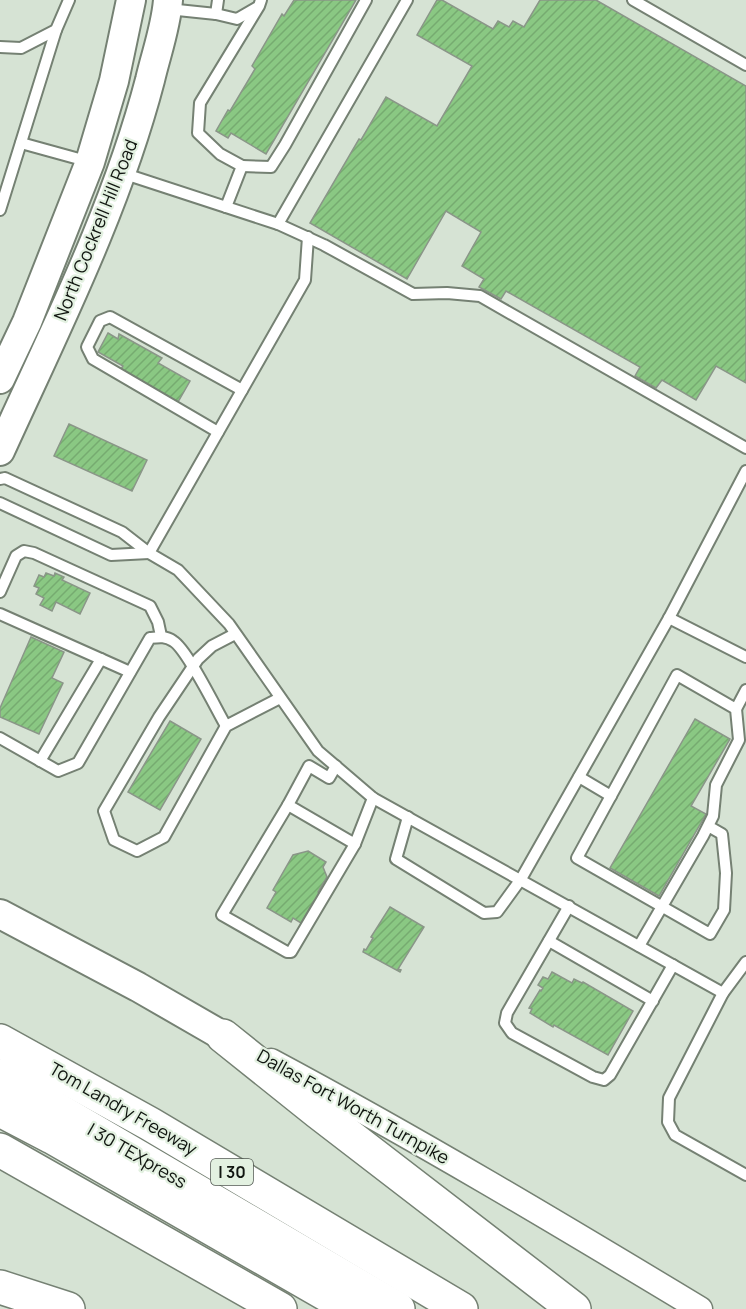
<svg xmlns="http://www.w3.org/2000/svg" width="746" height="1309" font-family="Manrope,sans-serif">
<style>
.building{fill:url(#building-hatch);stroke:#8a9688;stroke-width:1.5}
.lines{fill:none;stroke-linecap:round;stroke-linejoin:round}
.service-casing{stroke:#758173;stroke-width:14}
.tertiary-casing{stroke:#758173;stroke-width:27}
.secondary-casing{stroke:#758173;stroke-width:32}
.motorway-casing{stroke:#758173;stroke-width:36}
.service{stroke:#fff;stroke-width:10}
.tertiary{stroke:#fff;stroke-width:24}
.secondary{stroke:#fff;stroke-width:28}
.motorway{stroke:#fff;stroke-width:33}
.labels{text-anchor:middle;stroke-width:4.5;stroke-linejoin:round;paint-order:stroke}
.shield{fill:#e3f1e1;stroke:#4f574f;stroke-width:1.5}
.shield-label{font-size:16px;font-weight:bold;fill:#101510}
.street-label{font-size:18px;fill:#101510;stroke:#e3f1e1}
</style>
<defs>
<pattern id="building-hatch" width="6" height="6" patternUnits="userSpaceOnUse" patternTransform="scale(1.5)"><rect width="6" height="6" fill="#8ac883"/><path d="M-1 1l2-2M0 6l6-6M5 7l2-2" fill="none" stroke="#76ab70"/></pattern>
</defs>
<rect width="100%" height="100%" fill="#d6e3d4"/>
<g class="building">
<path d="M 294,0 L 356,0 L 266,154 L 231,133 L 228,138 L 216,131 L 228,110 L 230,111 L 255,69 L 252,66 L 282,14 L 284,16 Z"/>
<path d="M 437,0 L 442,0 L 493,29 L 498,21 L 509,27 L 513,21 L 524,27 L 540,0 L 596,0 L 746,86 L 746,383 L 716,366 L 696,400 L 662,380 L 656,388 L 635,376 L 640,367 L 506,291 L 501,299 L 479,287 L 484,279 L 462,266 L 481,232 L 446,211 L 407,279 L 310,223 L 359,139 L 361,140 L 386,97 L 437,126 L 472,66 L 417,35 Z"/>
<path d="M 108,333 L 118,339 L 119,334 L 162,358 L 158,363 L 190,381 L 178,402 L 121,369 L 123,366 L 98,352 Z"/>
<path d="M 69,424 L 147,460 L 132,491 L 54,456 Z"/>
<path d="M 46,573 L 54,576 L 55,573 L 64,577 L 62,580 L 90,593 L 80,614 L 56,602 L 52,611 L 40,605 L 44,598 L 36,594 L 39,588 L 34,586 L 39,575 L 44,577 Z"/>
<path d="M 31,637 L 64,652 L 52,678 L 63,683 L 39,734 L 0,717 L 0,708 Z"/>
<path d="M 695,719 L 730,739 L 691,806 L 706,814 L 659,896 L 610,868 Z"/>
<path d="M 170,721 L 201,739 L 160,810 L 128,792 Z"/>
<path d="M 308,851 L 326,862 L 323,867 L 327,877 L 318,892 L 322,894 L 316,903 L 314,901 L 301,923 L 293,918 L 291,922 L 267,908 L 276,892 L 273,890 L 293,855 Z"/>
<path d="M 390,907 L 424,927 L 398,969 L 401,970 L 400,972 L 363,952 L 364,949 L 366,950 L 373,938 L 371,937 Z"/>
<path d="M 552,972 L 572,983 L 574,979 L 582,983 L 583,982 L 633,1011 L 608,1055 L 554,1025 L 553,1027 L 530,1013 L 532,1009 L 529,1008 L 540,990 L 541,991 L 543,988 L 538,985 L 543,977 L 548,979 Z"/>
</g>
<g class="lines">
<defs>
<g id="service">
<path d="M 633,0 L 746,65"/>
<path d="M 168,9 L 216,14 L 237,19 L 256,8"/>
<path d="M 216,14 L 218,0"/>
<path d="M 0,47 L 21,48 L 56,30 L 69,0"/>
<path d="M 21,143 L 90,162"/>
<path d="M 242,166 L 271,167 L 285,145 L 366,0"/>
<path d="M 122,173 L 278,224 L 324,245 L 413,294 L 447,293 L 480,296 L 746,448"/>
<path d="M 226,207 L 242,166 L 220,154 L 198,133 L 200,103 L 259,6 L 261,0"/>
<path d="M 0,210 L 56,30"/>
<path d="M 278,224 L 407,0"/>
<path d="M 218,432 L 93,359 L 87,347 L 100,321 L 110,317 L 242,390"/>
<path d="M 0,479 L 5,478 L 122,532 L 149,553 L 178,570 L 229,624 L 318,751 L 373,798 L 723,993"/>
<path d="M 0,503 L 111,555 L 149,553"/>
<path d="M 149,553 L 305,280 L 308,237"/>
<path d="M 0,592 L 16,556 L 24,551 L 34,553 L 150,606 L 158,622 L 161,636"/>
<path d="M 0,614 L 130,672"/>
<path d="M 669,618 L 746,657"/>
<path d="M 235,634 L 212,646 L 198,659 L 159,717 L 104,811 L 114,840 L 137,851 L 164,837 L 226,726 L 280,698"/>
<path d="M 736,709 L 746,690"/>
<path d="M 0,738 L 58,771 L 78,763 L 150,638 C 159,637 166,636 173,641 C 187,649 216,709 226,726"/>
<path d="M 40,761 L 101,659"/>
<path d="M 336,766 L 329,778 L 309,766 L 288,805 L 355,844 L 373,798"/>
<path d="M 579,777 L 611,796"/>
<path d="M 288,805 L 222,915 L 287,952 L 291,952 L 355,844"/>
<path d="M 408,817 L 396,859 L 484,913 L 497,912 L 521,879 L 669,618 L 746,471"/>
<path d="M 569,906 L 507,1013 L 505,1023 L 512,1033 L 593,1077 L 604,1080 L 610,1075 L 673,965"/>
<path d="M 549,941 L 653,1001"/>
<path d="M 639,946 L 703,836 L 713,816 L 716,785 L 739,740 L 736,709 L 677,675 L 577,858 L 710,934 L 724,910 L 726,873 L 722,834 L 708,826"/>
<path d="M 746,962 L 723,993 L 669,1098 L 668,1122 L 675,1135 L 746,1175"/>
</g>
<path id="tertiary" d="M 271,1061 C 417,1139 559,1224 700,1309"/>
<g id="secondary">
<path d="M 0,379 L 27,322 L 90,162 L 114,81 L 131,0"/>
<path d="M 0,451 C 55,330 116,210 150,80 C 156,54 166,27 168,0"/>
<path d="M 0,914 L 138,987 L 223,1036"/>
</g>
<g id="motorway">
<path d="M 223,1036 L 318,1112 L 574,1309"/>
<path d="M 0,1041 L 150,1124 L 461,1309"/>
<path d="M 0,1076 L 398,1309"/>
<path d="M 0,1110 L 52,1137 L 352,1309"/>
<path d="M 0,1150 L 280,1309"/>
<path d="M 0,1287 L 68,1309"/>
</g>
</defs>
<use href="#service" class="service-casing"/>
<use href="#tertiary" class="tertiary-casing"/>
<use href="#secondary" class="secondary-casing"/>
<use href="#motorway" class="motorway-casing"/>
<use href="#service" class="service"/>
<use href="#tertiary" class="tertiary"/>
<use href="#secondary" class="secondary"/>
<use href="#motorway" class="motorway"/>
</g>
<g class="labels">
<rect class="shield" x="211" y="1159" width="42" height="26" rx="4.5"/>
<g class="shield-label">
<text x="232" y="1178">I 30</text>
</g>
<g class="street-label">
<text transform="translate(96 230) rotate(-68)" y="6">North Cockrell Hill Road</text>
<text transform="translate(353 1107) rotate(29)" y="6">Dallas Fort Worth Turnpike</text>
<text transform="translate(123 1109) rotate(30)" y="6">Tom Landry Freeway</text>
<text transform="translate(137 1156) rotate(30)" y="6">I 30 TEXpress</text>
</g>
</g>
</svg>
